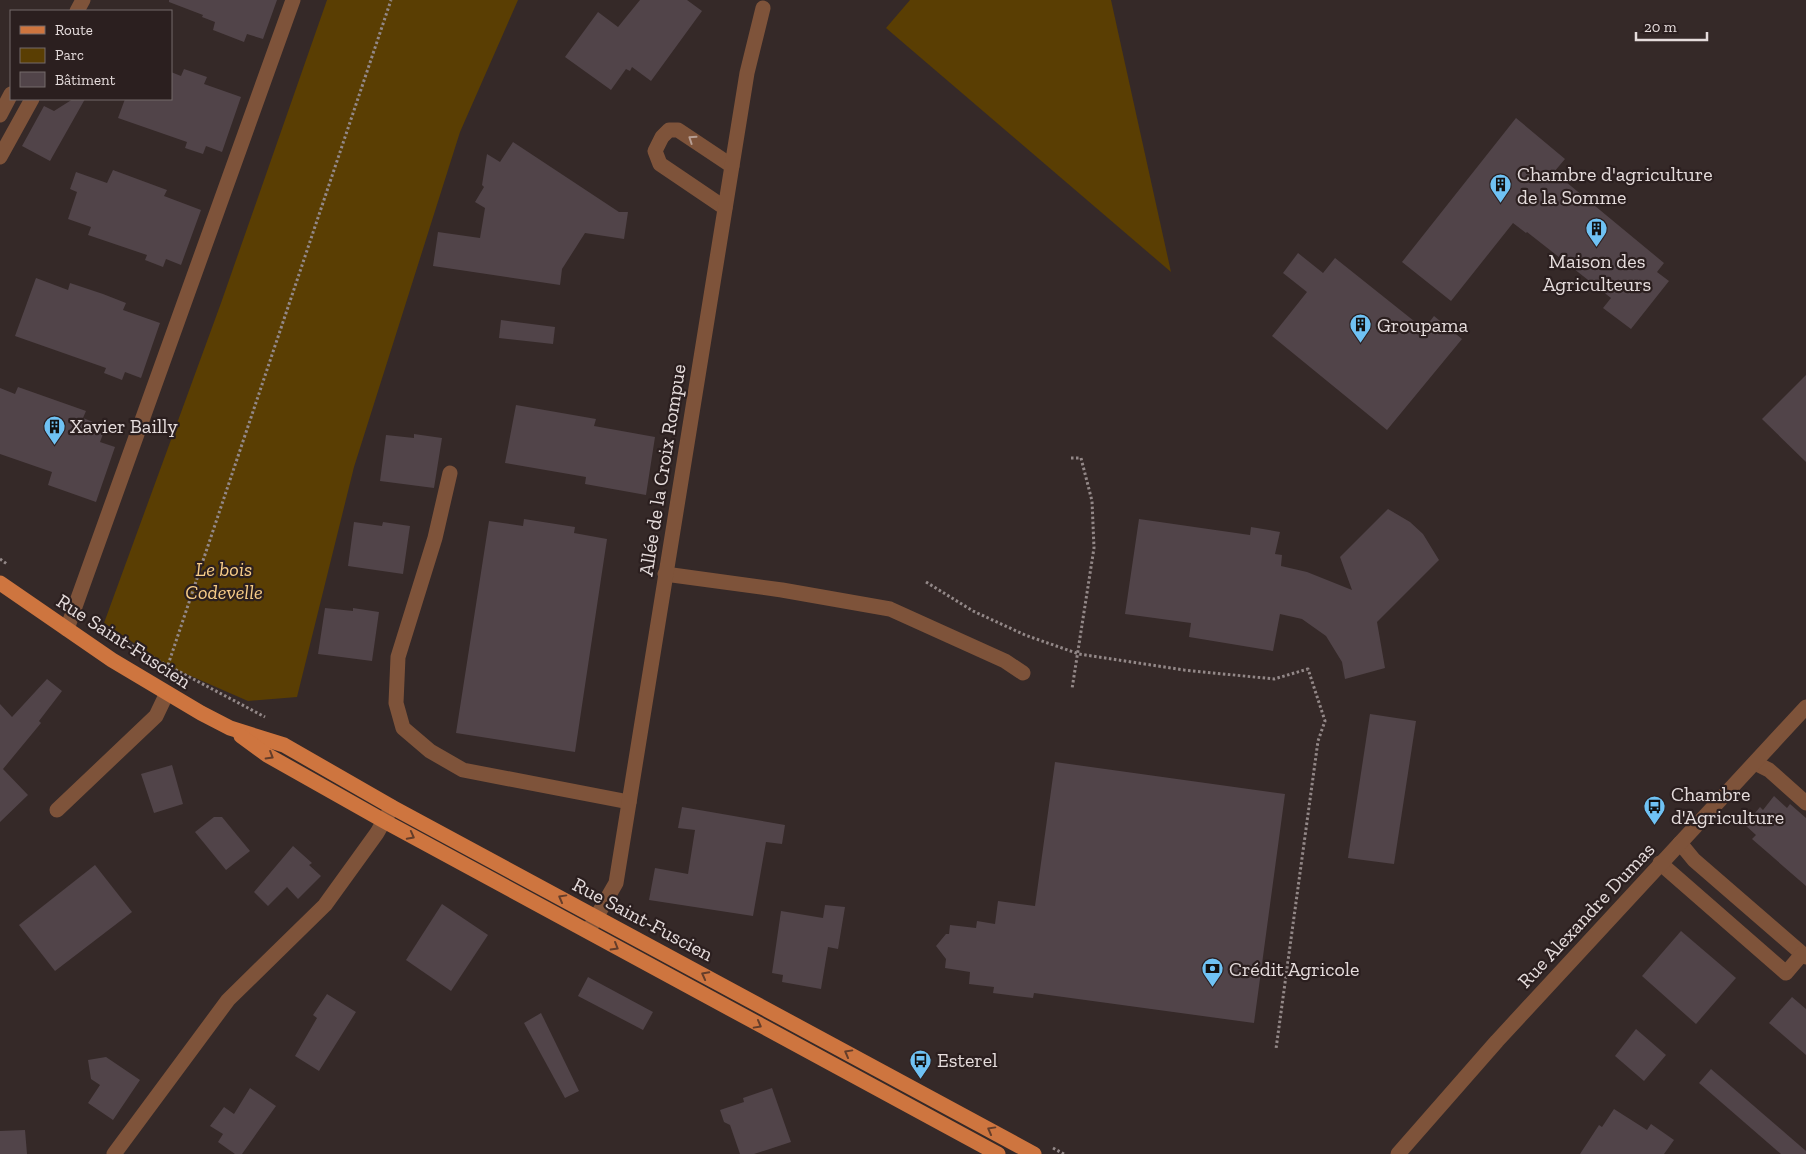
<svg xmlns="http://www.w3.org/2000/svg" width="1806" height="1154" font-family="'Zilla Slab',serif">
<style>
.green{fill:#5a3e03}
.building{fill:#514449}
.lines{fill:none;stroke-linecap:round;stroke-linejoin:round}
.path{stroke:#938888;stroke-width:3;stroke-dasharray:2.5 2.5;stroke-linecap:butt}
.minor{stroke:#7e533a;stroke-width:15}
.major{stroke:#ce753f;stroke-width:15}
.oneway{stroke:#b79e93}
.oneway2{stroke:#643d2a}
.labels{text-anchor:middle;stroke-width:4.5;stroke-linejoin:round;paint-order:stroke}
.poi-label{font-size:20px;fill:#e5dcdc;stroke:#2b1f1f;text-anchor:start}
.street-label{font-size:20px;fill:#e5dcdc;stroke:#2b1f1f}
.park-label{font-size:20px;font-style:italic;fill:#f8cd88;stroke:#2b1f1f}
</style>
<rect width="100%" height="100%" fill="#352928"/>
<g class="green">
<path d="M 327,0 L 518,0 L 460,132 L 354,467 L 297,697 L 248,701 L 168,666 L 104,623 L 221,303 Z"/>
<path d="M 910,0 L 1111,0 L 1171,272 L 886,28 Z"/>
</g>
<g class="building">
<path d="M 169,0 L 277,0 L 263,39 L 247,34 L 244,42 L 213,30 L 215,22 L 202,17 L 203,15 L 169,2 Z"/>
<path d="M 640,0 L 687,0 L 702,11 L 651,81 L 632,67 L 630,71 L 626,69 L 611,90 L 565,57 L 598,12 L 618,27 Z"/>
<path d="M 184,69 L 207,77 L 204,84 L 241,97 L 222,152 L 206,146 L 203,154 L 185,148 L 187,142 L 118,118 L 125,99 L 171,99 L 171,72 L 181,76 Z"/>
<path d="M 73,99 L 85,99 L 50,161 L 22,146 L 44,106 L 54,111 Z"/>
<path d="M 1516,118 L 1565,159 L 1554,172 L 1664,263 L 1657,272 L 1669,281 L 1631,329 L 1603,308 L 1611,298 L 1527,232 L 1526,233 L 1513,223 L 1451,301 L 1402,262 Z"/>
<path d="M 513,142 L 619,212 L 628,212 L 624,239 L 585,233 L 562,269 L 560,285 L 433,266 L 438,232 L 480,238 L 485,208 L 475,202 L 484,187 L 482,185 L 487,154 L 500,162 Z"/>
<path d="M 113,170 L 167,190 L 164,196 L 201,210 L 181,265 L 166,259 L 163,267 L 145,260 L 147,255 L 88,235 L 91,227 L 68,219 L 77,192 L 70,189 L 76,172 L 107,183 Z"/>
<path d="M 1298,253 L 1323,273 L 1335,258 L 1424,329 L 1434,316 L 1462,339 L 1387,430 L 1272,336 L 1307,292 L 1283,273 Z"/>
<path d="M 36,278 L 68,290 L 70,283 L 103,294 L 126,303 L 123,310 L 160,323 L 141,378 L 125,372 L 122,380 L 104,373 L 106,368 L 15,336 Z"/>
<path d="M 501,320 L 555,327 L 553,344 L 499,338 Z"/>
<path d="M 1806,375 L 1806,462 L 1762,419 Z"/>
<path d="M 18,387 L 86,411 L 83,418 L 93,422 L 91,430 L 103,434 L 100,442 L 115,447 L 96,502 L 48,485 L 52,472 L 0,454 L 0,388 L 15,394 Z"/>
<path d="M 516,405 L 596,419 L 594,426 L 655,437 L 646,495 L 585,484 L 586,477 L 505,463 Z"/>
<path d="M 414,434 L 442,438 L 434,488 L 380,481 L 386,435 L 414,438 Z"/>
<path d="M 1388,509 L 1410,522 L 1423,534 L 1439,560 L 1377,622 L 1385,668 L 1345,679 L 1342,662 L 1326,636 L 1302,619 L 1280,614 L 1273,651 L 1189,637 L 1191,623 L 1125,614 L 1139,519 L 1250,535 L 1251,527 L 1280,532 L 1275,554 L 1282,555 L 1281,566 L 1307,572 L 1352,590 L 1340,557 Z"/>
<path d="M 524,519 L 575,527 L 574,533 L 607,539 L 575,752 L 456,733 L 489,521 L 523,526 Z"/>
<path d="M 354,522 L 382,526 L 383,522 L 410,526 L 403,574 L 348,566 Z"/>
<path d="M 325,608 L 353,611 L 353,608 L 379,612 L 372,661 L 318,654 Z"/>
<path d="M 47,679 L 62,691 L 39,721 L 41,723 L 3,769 L 28,795 L 0,822 L 0,704 L 12,717 Z"/>
<path d="M 1370,714 L 1416,721 L 1394,864 L 1348,858 Z"/>
<path d="M 1055,762 L 1285,794 L 1254,1023 L 1034,993 L 1033,998 L 993,993 L 994,987 L 969,984 L 970,972 L 945,968 L 946,959 L 936,946 L 946,934 L 949,934 L 950,925 L 976,928 L 977,921 L 995,924 L 998,901 L 1035,906 Z"/>
<path d="M 172,765 L 183,804 L 154,813 L 141,774 Z"/>
<path d="M 1774,796 L 1787,808 L 1790,804 L 1806,818 L 1806,886 L 1752,839 L 1756,835 L 1745,825 L 1760,807 L 1763,810 Z"/>
<path d="M 682,807 L 785,825 L 782,844 L 766,842 L 753,916 L 649,900 L 655,868 L 688,874 L 695,830 L 678,828 Z"/>
<path d="M 214,817 L 222,817 L 250,851 L 226,870 L 195,832 Z"/>
<path d="M 293,846 L 312,863 L 309,865 L 321,876 L 298,899 L 287,887 L 268,906 L 254,892 Z"/>
<path d="M 95,865 L 132,912 L 55,971 L 19,925 Z"/>
<path d="M 442,904 L 488,935 L 451,991 L 406,960 Z"/>
<path d="M 825,905 L 845,907 L 838,949 L 828,947 L 821,989 L 782,982 L 783,975 L 772,973 L 781,911 L 823,918 Z"/>
<path d="M 1681,931 L 1736,978 L 1696,1024 L 1642,976 Z"/>
<path d="M 588,977 L 653,1012 L 643,1030 L 578,996 Z"/>
<path d="M 327,994 L 356,1012 L 319,1071 L 295,1056 L 317,1018 L 313,1015 Z"/>
<path d="M 1792,997 L 1806,1009 L 1806,1055 L 1769,1023 Z"/>
<path d="M 541,1013 L 579,1091 L 565,1098 L 524,1023 Z"/>
<path d="M 1636,1029 L 1666,1055 L 1644,1081 L 1615,1056 Z"/>
<path d="M 106,1057 L 140,1080 L 113,1120 L 88,1103 L 100,1085 L 91,1079 L 88,1060 Z"/>
<path d="M 1711,1069 L 1806,1151 L 1806,1154 L 1781,1154 L 1699,1083 Z"/>
<path d="M 250,1088 L 276,1106 L 242,1154 L 235,1154 L 218,1142 L 223,1134 L 210,1126 L 224,1107 L 234,1114 Z"/>
<path d="M 772,1088 L 791,1142 L 754,1154 L 740,1154 L 730,1125 L 724,1122 L 720,1110 L 744,1102 L 743,1098 Z"/>
<path d="M 1614,1109 L 1647,1130 L 1651,1124 L 1674,1140 L 1664,1154 L 1580,1154 L 1599,1125 L 1602,1127 Z"/>
<path d="M 25,1130 L 27,1154 L 0,1154 L 0,1131 Z"/>
</g>
<g class="lines">
<g class="path">
<path d="M 1071,458 L 1081,458 L 1092,501 L 1094,548 L 1072,689"/>
<path d="M 0,559 L 7,564"/>
<path d="M 926,582 L 973,611 L 1025,635 L 1079,654 L 1184,670 L 1274,679 L 1308,669 L 1325,721 L 1318,741 L 1276,1049"/>
<path d="M 106,630 L 146,654 L 265,717"/>
<path d="M 168,665 L 391,0"/>
<path d="M 1053,1148 L 1064,1154"/>
</g>
<g class="minor">
<path d="M 77,11 L 83,0"/>
<path d="M 0,115 L 11,94"/>
<path d="M 0,157 L 32,99"/>
<path d="M 725,208 L 660,164 L 655,151 L 662,137 L 669,130 L 678,130 L 732,166"/>
<path d="M 450,473 L 435,538 L 398,657 L 396,703 L 403,728 L 430,751 L 463,770 L 629,802"/>
<path d="M 665,574 L 782,590 L 890,609 L 1005,661 L 1023,673"/>
<path d="M 67,629 L 293,0"/>
<path d="M 1755,763 L 1769,770 L 1806,803"/>
<path d="M 57,810 L 156,716 L 167,693"/>
<path d="M 1680,843 L 1694,860 L 1806,957"/>
<path d="M 1660,863 L 1786,973 L 1802,954"/>
<path d="M 590,928 L 616,883 L 747,73 L 763,8"/>
<path d="M 114,1154 L 228,1000 L 325,905 L 377,833 L 392,807"/>
<path d="M 1398,1154 L 1497,1041 L 1806,707"/>
</g>
<g class="major">
<path d="M 0,583 L 112,660 L 201,713 L 230,728 L 284,745 L 392,807 L 1034,1154"/>
<path d="M 241,736 L 267,755 L 384,821 L 998,1154"/>
</g>
</g>
<defs><path id="oneway-chevron" d="M-2-3.5L2.5 0L-2 3.5" fill="none" stroke-width="1.6" stroke-linecap="round" stroke-linejoin="round" transform="scale(1.25)"/></defs>
<use class="oneway" href="#oneway-chevron" transform="translate(692 139) rotate(-146)"/>
<g class="oneway2">
<use href="#oneway-chevron" transform="translate(270 756) rotate(31)"/>
<use href="#oneway-chevron" transform="translate(411 836) rotate(28)"/>
<use href="#oneway-chevron" transform="translate(562 898) rotate(-151)"/>
<use href="#oneway-chevron" transform="translate(615 947) rotate(30)"/>
<use href="#oneway-chevron" transform="translate(705 975) rotate(-152)"/>
<use href="#oneway-chevron" transform="translate(758 1025) rotate(29)"/>
<use href="#oneway-chevron" transform="translate(848 1053) rotate(-151)"/>
<use href="#oneway-chevron" transform="translate(991 1130) rotate(-151)"/>
</g>
<defs>
<symbol id="building-pin" viewBox="-11 -11 22 30"><path d="M0 17L-7.5 6A9.5 9.5 0 1 1 7.5 6Z" fill="#6fc2f4" stroke="#2b1f1f"/><path d="M-4-6H4V6H1V3H-1V6H-4ZM-2.5-4.3h1.7v1.8h-1.7ZM.8-4.3h1.7v1.8H.8ZM-2.5-1h1.7V.8h-1.7ZM.8-1h1.7V.8H.8Z" fill="#111"/></symbol>
<symbol id="bus-pin" viewBox="-11 -11 22 30"><path d="M0 17L-7.5 6A9.5 9.5 0 1 1 7.5 6Z" fill="#6fc2f4" stroke="#2b1f1f"/><path d="M-5-6H5V4H4V6H2V4H-2V6H-4V4H-5ZM-3.5-4V0h7V-4ZM-3.5 1.2v1.5H-2V1.2ZM2 1.2v1.5H3.5V1.2Z" fill="#111"/></symbol>
<symbol id="bank-pin" viewBox="-11 -11 22 30"><path d="M0 17L-7.5 6A9.5 9.5 0 1 1 7.5 6Z" fill="#6fc2f4" stroke="#2b1f1f"/><path d="M-6-4H6V4H-6ZM0-2.3a2.3 2.3 0 1 0 0 4.6a2.3 2.3 0 1 0 0-4.6Z" fill="#111"/></symbol>
</defs>
<g fill-rule="evenodd">
<use href="#building-pin" x="1488" y="172" width="25" height="34"/>
<use href="#building-pin" x="1584" y="216" width="25" height="34"/>
<use href="#building-pin" x="1348" y="312" width="25" height="34"/>
<use href="#building-pin" x="42" y="414" width="25" height="34"/>
<use href="#bus-pin" x="1642" y="794" width="25" height="34"/>
<use href="#bank-pin" x="1200" y="956" width="25" height="34"/>
<use href="#bus-pin" x="908" y="1048" width="25" height="34"/>
</g>
<g class="labels">
<g class="poi-label">
<text x="1517" y="181">Chambre d'agriculture<tspan x="1517" dy="23">de la Somme</tspan></text>
<text x="1597" y="268" text-anchor="middle">Maison des<tspan x="1597" dy="23">Agriculteurs</tspan></text>
<text x="1377" y="332">Groupama</text>
<text x="70" y="433">Xavier Bailly</text>
<text x="1671" y="801">Chambre<tspan x="1671" dy="23">d'Agriculture</tspan></text>
<text x="1229" y="976">Crédit Agricole</text>
<text x="937" y="1067">Esterel</text>
</g>
<g class="street-label">
<text transform="translate(662 470) rotate(-81)" y="7">Allée de la Croix Rompue</text>
<text transform="translate(124 641) rotate(33)" y="7">Rue Saint-Fuscien</text>
<text transform="translate(1586 915) rotate(-47)" y="7">Rue Alexandre Dumas</text>
<text transform="translate(643 919) rotate(28)" y="7">Rue Saint-Fuscien</text>
</g>
<g class="park-label">
<text x="224" y="576">Le bois<tspan x="224" dy="23">Codevelle</tspan></text>
</g>
</g>
<rect x="10" y="10" width="162" height="90" fill="#2b1f1f" stroke="#756b6b"/>
<rect x="20" y="26" width="25" height="8" fill="#ce753f" stroke="#756b6b"/>
<text x="55" y="35" font-size="15" fill="#e5dcdc">Route</text>
<rect x="20" y="48" width="25" height="15" fill="#5a3e03" stroke="#756b6b"/>
<text x="55" y="60" font-size="15" fill="#e5dcdc">Parc</text>
<rect x="20" y="72" width="25" height="15" fill="#514449" stroke="#756b6b"/>
<text x="55" y="85" font-size="15" fill="#e5dcdc">Bâtiment</text>
<path d="M1636 32v8h71v-8" fill="none" stroke="#e5dcdc" stroke-width="2.5"/>
<text x="1644" y="32" font-size="15" fill="#e5dcdc" stroke="#2b1f1f" stroke-width="4" paint-order="stroke">20 m</text>
</svg>
